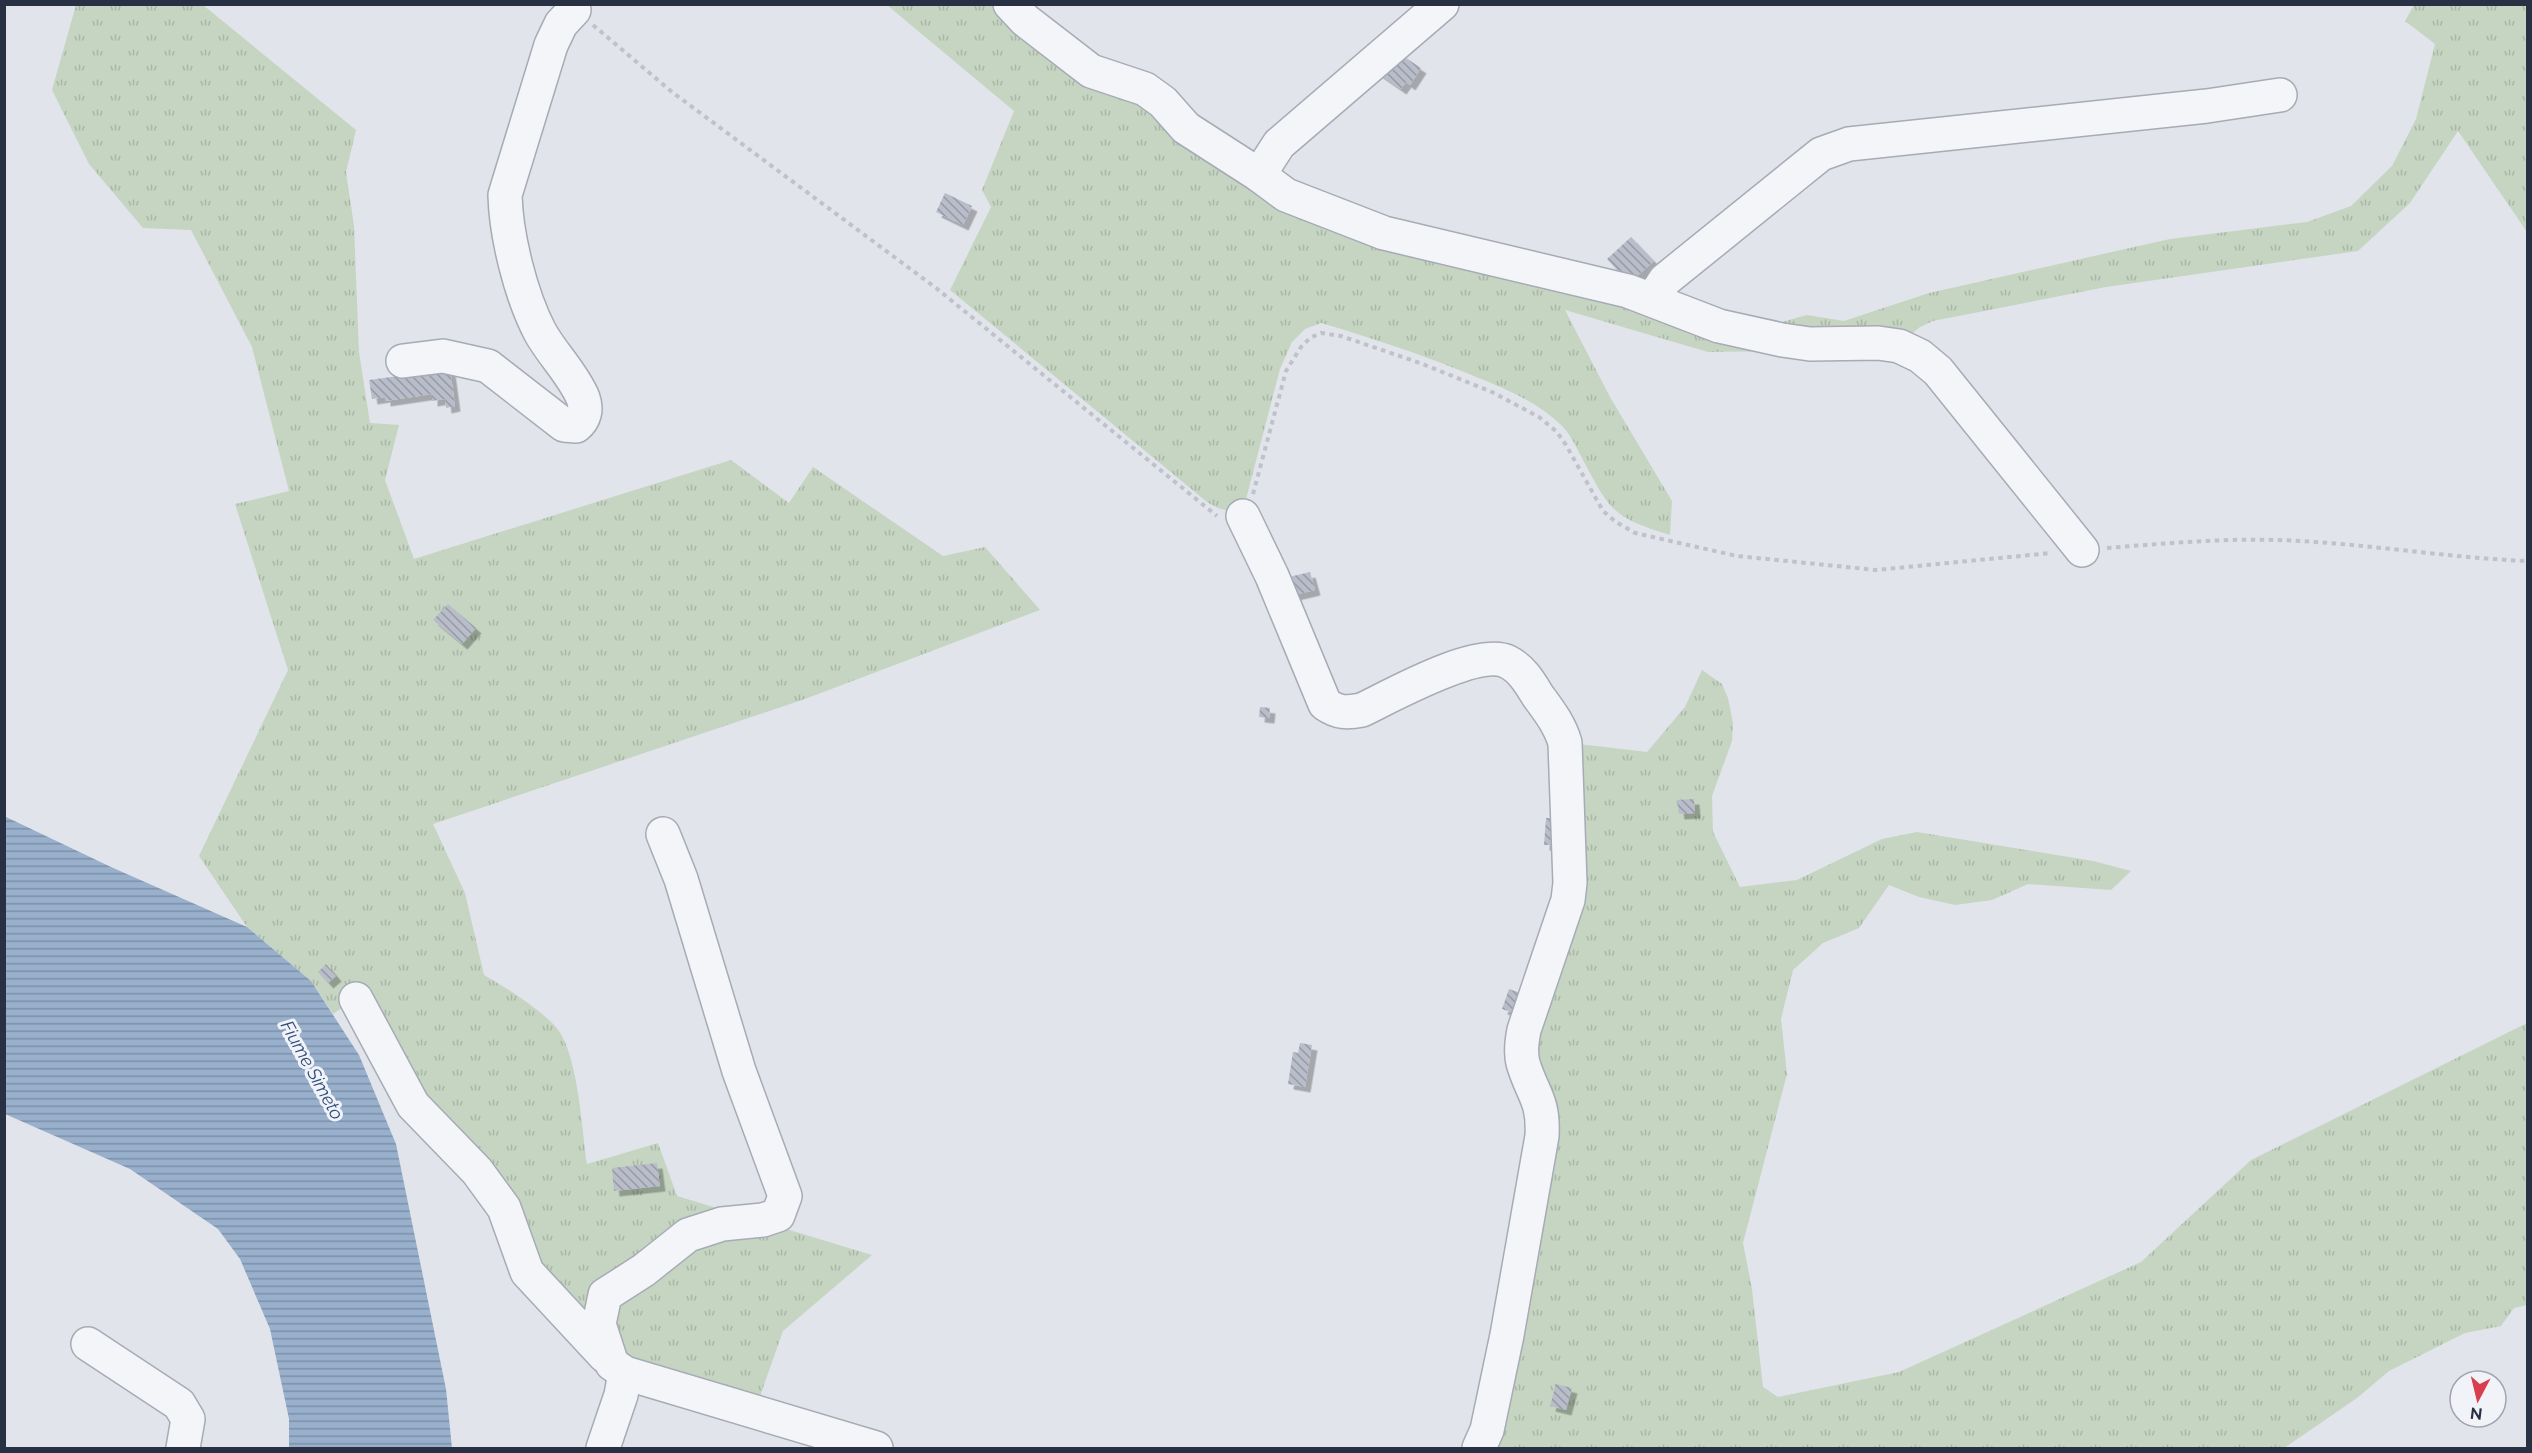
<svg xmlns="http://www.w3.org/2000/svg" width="2532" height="1453" font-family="Raleway,sans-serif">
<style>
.grass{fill:url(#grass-tufts)}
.water{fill:url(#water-rules)}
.building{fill:url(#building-back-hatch);filter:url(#shadow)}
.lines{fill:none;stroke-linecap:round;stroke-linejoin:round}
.minor-casing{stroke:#a6abb6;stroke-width:36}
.path{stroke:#bfc2c9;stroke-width:4;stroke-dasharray:4.5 4.5;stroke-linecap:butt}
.minor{stroke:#f4f5f8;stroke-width:33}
.labels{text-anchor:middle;stroke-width:6;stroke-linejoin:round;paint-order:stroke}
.water-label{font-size:18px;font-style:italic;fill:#2f4d7b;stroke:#f1f3f8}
</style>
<defs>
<pattern id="grass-tufts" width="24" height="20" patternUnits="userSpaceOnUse" patternTransform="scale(1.5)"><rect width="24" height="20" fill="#c5d5c1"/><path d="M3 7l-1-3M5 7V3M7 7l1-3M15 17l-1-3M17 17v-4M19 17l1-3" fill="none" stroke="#a9b7a7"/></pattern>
<pattern id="water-rules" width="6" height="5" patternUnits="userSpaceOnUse" patternTransform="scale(1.5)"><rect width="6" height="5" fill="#99b0cd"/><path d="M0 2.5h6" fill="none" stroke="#7d90a8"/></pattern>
<pattern id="building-back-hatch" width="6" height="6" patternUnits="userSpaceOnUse" patternTransform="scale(1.5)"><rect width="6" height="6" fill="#b8bdc9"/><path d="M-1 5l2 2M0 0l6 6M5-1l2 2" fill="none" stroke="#969aa5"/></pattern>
<filter id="shadow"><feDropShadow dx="5.5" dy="5.5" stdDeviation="0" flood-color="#0004"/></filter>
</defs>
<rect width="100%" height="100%" fill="#e1e4eb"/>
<g class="grass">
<path d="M 76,5 L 203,5 L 356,130 L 346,172 L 354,226 L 359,352 L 370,423 L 399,425 L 385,480 L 414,559 L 731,460 L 789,503 L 813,467 L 943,556 L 985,547 L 1040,610 L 805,699 L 433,824 L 465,893 L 484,975 C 505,987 538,1008 555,1026 C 578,1050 582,1130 587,1164 L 658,1143 L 677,1196 L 872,1255 L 783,1331 L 759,1399 L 612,1372 L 348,1004 L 333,1014 L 311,981 L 247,927 L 199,856 L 288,670 L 235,504 L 289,491 L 252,347 L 191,230 L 143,228 L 89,164 L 52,90 Z"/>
<path d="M 887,5 L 1000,5 L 1269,196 L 1757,329 L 1807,315 L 1844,321 L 1929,293 L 2170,239 L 2307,222 L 2351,206 L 2392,166 L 2416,119 L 2435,44 L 2405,21 L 2414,5 L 2527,5 L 2527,232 L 2458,131 L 2410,203 L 2358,251 L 2106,287 L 1933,321 L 1920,327 L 1883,358 L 1778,351 L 1708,352 L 1565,310 L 1610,397 L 1672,501 L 1670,535 C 1612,517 1610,511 1582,458 C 1576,447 1570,433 1560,424 C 1534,399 1496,385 1464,372 C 1417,353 1369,337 1321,323 L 1305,329 L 1292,342 L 1280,369 L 1245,503 C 1232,514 1221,511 1207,502 L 950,290 L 991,207 L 982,190 L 1014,111 Z"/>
<path d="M 1702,670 L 1722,684 L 1728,698 L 1733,723 L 1732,741 L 1712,796 L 1713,832 L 1740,887 L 1797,880 L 1882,839 L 1917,832 L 2093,861 L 2131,871 L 2111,890 L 2028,884 L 1992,900 L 1955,905 L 1919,897 L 1889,885 L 1859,928 L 1823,943 L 1793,970 L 1781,1019 L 1787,1074 L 1743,1243 L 1752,1289 L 1763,1387 L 1778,1397 L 1899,1372 L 2141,1262 L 2251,1160 L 2527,1023 L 2527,1305 L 2514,1308 L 2501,1326 L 2465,1333 L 2389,1371 L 2357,1398 L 2284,1448 L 1486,1448 L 1513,1342 L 1532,1075 L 1570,743 L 1647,752 L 1685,707 Z"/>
</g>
<path class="water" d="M 4,816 L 111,867 L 247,927 L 311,981 L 359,1055 L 396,1144 L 446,1389 L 452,1448 L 289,1448 L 289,1419 L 270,1329 L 240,1259 L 218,1229 L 130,1169 L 5,1114 Z"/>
<g class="building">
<path d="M 1400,54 L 1421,68 L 1410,85 L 1406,82 L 1401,89 L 1375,71 Z"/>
<path d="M 945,193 L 972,206 L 963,225 L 936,212 Z"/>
<path d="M 1631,237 L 1654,261 L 1629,283 L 1607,259 Z"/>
<path d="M 450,369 L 455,406 L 446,408 L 445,399 L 432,401 L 432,394 L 385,401 L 385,397 L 372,399 L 369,380 Z"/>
<path d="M 1310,572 L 1315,590 L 1294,595 L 1289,577 Z"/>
<path d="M 448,604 L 476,628 L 462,644 L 433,620 Z"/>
<path d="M 1260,707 L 1270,708 L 1269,718 L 1259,717 Z"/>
<path d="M 1694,799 L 1695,813 L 1679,814 L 1677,800 Z"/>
<path d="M 1546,818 L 1561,818 L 1559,845 L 1544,845 Z"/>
<path d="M 326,964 L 336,976 L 328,983 L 318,972 Z"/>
<path d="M 1509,989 L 1523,994 L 1517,1014 L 1502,1009 Z"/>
<path d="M 1300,1043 L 1312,1045 L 1305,1087 L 1288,1084 L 1293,1052 L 1298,1053 Z"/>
<path d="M 657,1163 L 660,1186 L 614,1191 L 612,1168 Z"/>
<path d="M 1556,1384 L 1572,1388 L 1566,1410 L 1550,1406 Z"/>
</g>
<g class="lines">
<defs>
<g id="minor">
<path d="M 1010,4 L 1025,20 L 1091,71 L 1145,89 L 1163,102 L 1186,128 L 1259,175 L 1286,195 L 1384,233 L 1628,291 L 1719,326 L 1782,340 L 1810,344 L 1878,343 L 1899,346 L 1920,356 L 1938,371 L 2082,550"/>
<path d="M 1259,175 L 1279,144 L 1442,4"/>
<path d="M 1652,300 L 1665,280 L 1821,154 L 1849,144 L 2207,106 L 2280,95"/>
<path d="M 403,361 L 443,356 L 488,366 L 564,425 L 576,426 C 585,419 587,409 583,398 C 573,374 552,354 540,332 C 521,296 506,236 505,195 L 551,45 L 561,24 L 574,10"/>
<path d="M 1243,516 L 1272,576 L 1325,704 C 1338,713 1347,713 1362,710 C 1391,696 1478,647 1508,662 C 1522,669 1530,683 1538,696 C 1549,711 1560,725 1565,743 L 1570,883 L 1568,900 L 1524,1030 C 1522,1040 1520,1052 1523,1063 C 1532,1094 1544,1099 1542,1136 L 1507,1335 L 1487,1430 L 1479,1448"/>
<path d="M 663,834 L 681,879 L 739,1071 L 785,1196 L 778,1215 L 763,1220 L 722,1224 L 688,1235 L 644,1270 L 605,1295 L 599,1324 L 612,1364 L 625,1373 L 876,1448"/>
<path d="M 356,999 L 413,1105 L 477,1171 L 504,1208 L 527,1272 L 605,1356"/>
<path d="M 88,1344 L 179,1404 L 188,1419 L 183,1448"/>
<path d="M 603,1448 L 621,1395 L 625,1373"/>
</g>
</defs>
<use href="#minor" class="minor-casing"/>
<g class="path">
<path d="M 593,25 L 672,92 L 936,288 L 1217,516"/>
<path d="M 1253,494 L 1286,371 L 1301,347 L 1310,338 L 1321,333 L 1341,336 L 1420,363 L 1492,392 L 1539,417 L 1557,432 L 1566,445 L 1603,511 L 1616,522 L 1635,533 L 1737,556 L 1876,570 L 2051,553"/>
<path d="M 2107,548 C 2171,543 2234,537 2299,541 C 2375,545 2451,558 2528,561"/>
</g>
<use href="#minor" class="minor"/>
</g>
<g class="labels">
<g class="water-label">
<text transform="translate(312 1070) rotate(61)" y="6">Fiume Simeto</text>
</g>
</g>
<rect width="2532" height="1453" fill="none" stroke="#283144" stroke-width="12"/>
<g transform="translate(2478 1399) rotate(187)"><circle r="28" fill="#f1f3f8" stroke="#a1a5b0" stroke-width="1.5"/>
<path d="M0-4.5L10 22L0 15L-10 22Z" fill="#d83e4e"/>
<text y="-9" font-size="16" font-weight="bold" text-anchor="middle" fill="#283144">N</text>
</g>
</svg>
